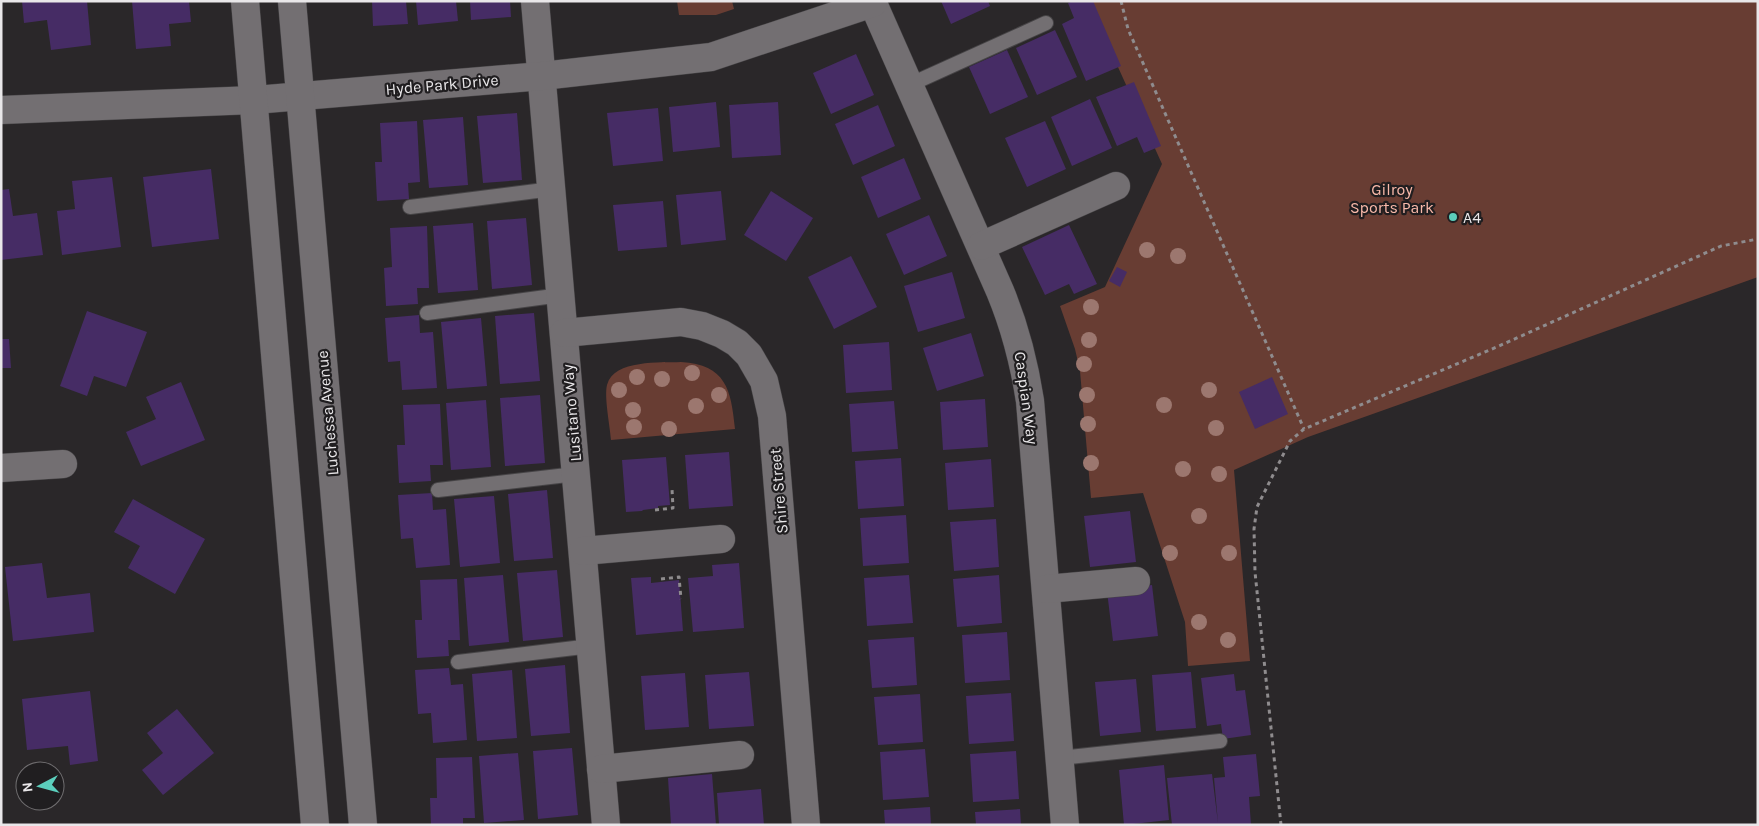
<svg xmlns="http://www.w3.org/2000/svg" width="1759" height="826" font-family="Karla,sans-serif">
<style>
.green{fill:#683d33}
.building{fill:#462c65}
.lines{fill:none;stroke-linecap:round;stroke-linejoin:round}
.service-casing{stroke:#464446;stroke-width:16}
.minor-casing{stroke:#464446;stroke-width:29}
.tertiary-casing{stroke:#464446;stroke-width:29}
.path{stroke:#8f8c8e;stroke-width:3;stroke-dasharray:4 4;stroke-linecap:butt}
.service{stroke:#736f72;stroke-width:14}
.minor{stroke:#736f72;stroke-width:28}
.tertiary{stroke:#736f72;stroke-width:28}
.tree{fill:#9c776f}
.poi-dot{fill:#5bcebc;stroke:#201e20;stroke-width:2}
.labels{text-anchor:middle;stroke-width:4.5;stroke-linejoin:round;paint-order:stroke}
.street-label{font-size:16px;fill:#e9e7e9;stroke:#201e20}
.park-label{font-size:16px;fill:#f9b9a9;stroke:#201e20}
.poi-label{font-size:16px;fill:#e9e7e9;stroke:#201e20;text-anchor:start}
</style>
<rect width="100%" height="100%" fill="#2a2729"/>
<g class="green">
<path d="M 677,1 L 732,1 L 734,9 L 716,15 L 679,15 Z"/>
<path d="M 1088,1 L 1758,1 L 1758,277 L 1308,437 L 1234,470 L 1250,661 L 1188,666 L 1185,622 L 1143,493 L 1091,498 L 1080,371 L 1075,349 L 1060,306 L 1105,287 L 1162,164 Z"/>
<path d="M 681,362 C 726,365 731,389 735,429 L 611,440 C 610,426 604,397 607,385 C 614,359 661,363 681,362 Z"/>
</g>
<g class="building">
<path d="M 22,1 L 87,1 L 91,45 L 51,50 L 47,20 L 24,23 Z"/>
<path d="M 132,1 L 189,1 L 191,22 L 169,24 L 171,46 L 136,49 Z"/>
<path d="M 372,1 L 406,1 L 408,24 L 373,26 Z"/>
<path d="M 416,1 L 456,1 L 458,21 L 418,25 Z"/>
<path d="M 470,1 L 510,1 L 511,17 L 471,20 Z"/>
<path d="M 941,1 L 988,1 L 990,6 L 951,24 Z"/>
<path d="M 1073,1 L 1093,1 L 1121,66 L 1086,81 L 1062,24 L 1074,18 L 1068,3 Z"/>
<path d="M 1055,30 L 1077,77 L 1037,95 L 1016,48 Z"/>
<path d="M 1007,50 L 1028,97 L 990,114 L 969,67 Z"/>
<path d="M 856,54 L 874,95 L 831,114 L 813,73 Z"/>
<path d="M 1134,82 L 1161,146 L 1144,153 L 1137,137 L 1117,146 L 1096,97 Z"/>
<path d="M 1090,99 L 1112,148 L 1072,166 L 1051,117 Z"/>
<path d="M 716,102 L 720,147 L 673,152 L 669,107 Z"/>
<path d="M 778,102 L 781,155 L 732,158 L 729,105 Z"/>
<path d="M 878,105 L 895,146 L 853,165 L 835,124 Z"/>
<path d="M 658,108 L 663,161 L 613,166 L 607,113 Z"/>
<path d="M 517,113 L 522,180 L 483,183 L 477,116 Z"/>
<path d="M 463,117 L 468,185 L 429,188 L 423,120 Z"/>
<path d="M 417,121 L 420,182 L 408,183 L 409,199 L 377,201 L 375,162 L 382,162 L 380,123 Z"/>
<path d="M 1045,121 L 1066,169 L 1027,187 L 1005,138 Z"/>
<path d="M 904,158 L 921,199 L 878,218 L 861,177 Z"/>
<path d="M 211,169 L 219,239 L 152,247 L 143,177 Z"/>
<path d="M 112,177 L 121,247 L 62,255 L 57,211 L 75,209 L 72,181 Z"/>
<path d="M 9,189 L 13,216 L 37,213 L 43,255 L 1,260 L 1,190 Z"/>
<path d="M 721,191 L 726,240 L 681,245 L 676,195 Z"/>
<path d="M 771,191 L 813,218 L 786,261 L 744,235 Z"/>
<path d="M 663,201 L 667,247 L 618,251 L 613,205 Z"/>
<path d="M 929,215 L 947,256 L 904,275 L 886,234 Z"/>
<path d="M 526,218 L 532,285 L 492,289 L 487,221 Z"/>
<path d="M 473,223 L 478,290 L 438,293 L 433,226 Z"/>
<path d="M 1069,225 L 1097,284 L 1074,294 L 1069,284 L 1045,295 L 1022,247 Z"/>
<path d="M 427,226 L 429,288 L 417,288 L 418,304 L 386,306 L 384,268 L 392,267 L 390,228 Z"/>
<path d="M 851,256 L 877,307 L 834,329 L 808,277 Z"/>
<path d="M 1117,267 L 1127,272 L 1120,287 L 1109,281 Z"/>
<path d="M 952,272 L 965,318 L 918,332 L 904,286 Z"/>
<path d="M 87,311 L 147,332 L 126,387 L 94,376 L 87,396 L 60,386 Z"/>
<path d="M 534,313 L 540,381 L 500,384 L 495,316 Z"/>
<path d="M 419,315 L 420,333 L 433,332 L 437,388 L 402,390 L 400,361 L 388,362 L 385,318 Z"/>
<path d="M 481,318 L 487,386 L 447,389 L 441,322 Z"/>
<path d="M 971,333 L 984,376 L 937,391 L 923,348 Z"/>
<path d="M 1,339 L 9,339 L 11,368 L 1,368 Z"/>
<path d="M 889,342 L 892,390 L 846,393 L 843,345 Z"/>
<path d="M 1272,377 L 1288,414 L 1255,429 L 1239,392 Z"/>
<path d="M 181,382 L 205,440 L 141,466 L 126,432 L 156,419 L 146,397 Z"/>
<path d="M 540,395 L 545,463 L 505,466 L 500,398 Z"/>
<path d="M 985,399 L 988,447 L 943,450 L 940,402 Z"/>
<path d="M 486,400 L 491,467 L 451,470 L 446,403 Z"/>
<path d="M 894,401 L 898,449 L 852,452 L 849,404 Z"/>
<path d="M 440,404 L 443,465 L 430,465 L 431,481 L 399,483 L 397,445 L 405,445 L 403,405 Z"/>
<path d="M 729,452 L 733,506 L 689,509 L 685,455 Z"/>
<path d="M 666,457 L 670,505 L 658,506 L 658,508 L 643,510 L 642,511 L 626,512 L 622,460 Z"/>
<path d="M 901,458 L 904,506 L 858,509 L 855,461 Z"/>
<path d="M 991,459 L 994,507 L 948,510 L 945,463 Z"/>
<path d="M 547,490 L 553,558 L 514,561 L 508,494 Z"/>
<path d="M 432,493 L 433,510 L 446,509 L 450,565 L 416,568 L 413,538 L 401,539 L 398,495 Z"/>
<path d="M 494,496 L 500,563 L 460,567 L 454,499 Z"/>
<path d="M 133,499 L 205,539 L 175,594 L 128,568 L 140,546 L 114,532 Z"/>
<path d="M 1130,511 L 1136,562 L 1090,567 L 1084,516 Z"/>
<path d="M 906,515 L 909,563 L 863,566 L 860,518 Z"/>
<path d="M 996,519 L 999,567 L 954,571 L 950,522 Z"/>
<path d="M 42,563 L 47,598 L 90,593 L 94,632 L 13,641 L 5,567 Z"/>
<path d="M 739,563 L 744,628 L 693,632 L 688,578 L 713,576 L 712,565 Z"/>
<path d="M 557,570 L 563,637 L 523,641 L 517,573 Z"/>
<path d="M 503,575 L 509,642 L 469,646 L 464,578 Z"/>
<path d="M 909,575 L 913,623 L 867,626 L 864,578 Z"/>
<path d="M 999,575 L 1002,623 L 957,627 L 953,579 Z"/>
<path d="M 651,577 L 651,583 L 679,580 L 683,631 L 636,635 L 631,578 Z"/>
<path d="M 457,579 L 460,640 L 448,640 L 449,656 L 417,658 L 415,620 L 422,620 L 420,580 Z"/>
<path d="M 1152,585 L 1158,636 L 1113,641 L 1107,591 Z"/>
<path d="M 1007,632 L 1010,680 L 965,683 L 962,635 Z"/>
<path d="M 914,637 L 917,685 L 872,688 L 868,640 Z"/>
<path d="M 565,665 L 570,733 L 531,736 L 525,669 Z"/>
<path d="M 449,668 L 451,685 L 463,684 L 467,740 L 433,743 L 431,713 L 418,714 L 415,670 Z"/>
<path d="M 512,670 L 517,738 L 477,741 L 472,674 Z"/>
<path d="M 749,672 L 754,726 L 709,729 L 705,675 Z"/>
<path d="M 1191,672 L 1196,728 L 1156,731 L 1152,675 Z"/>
<path d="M 685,673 L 689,727 L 645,730 L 641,676 Z"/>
<path d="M 1234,674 L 1236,691 L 1245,690 L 1251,735 L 1223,739 L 1221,724 L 1207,726 L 1201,678 Z"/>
<path d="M 1136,679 L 1141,732 L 1100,736 L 1095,682 Z"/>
<path d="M 90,691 L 98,761 L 70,765 L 68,746 L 27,750 L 22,699 Z"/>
<path d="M 1011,693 L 1014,741 L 969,744 L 966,696 Z"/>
<path d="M 920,694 L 923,742 L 878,745 L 874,697 Z"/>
<path d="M 177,709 L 214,753 L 163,795 L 142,770 L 163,753 L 147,733 Z"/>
<path d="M 572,748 L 578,815 L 538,819 L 533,751 Z"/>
<path d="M 925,749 L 929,797 L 883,800 L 880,752 Z"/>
<path d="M 1016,751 L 1019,799 L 973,802 L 970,754 Z"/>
<path d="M 518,753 L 524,820 L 484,823 L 479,756 Z"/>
<path d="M 1256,754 L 1260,796 L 1249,797 L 1251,825 L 1172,825 L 1167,778 L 1212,774 L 1218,823 L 1214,778 L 1225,777 L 1223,757 Z"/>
<path d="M 472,757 L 475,818 L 463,818 L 463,825 L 431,825 L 430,798 L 437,798 L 436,758 Z"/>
<path d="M 1164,765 L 1169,820 L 1124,825 L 1119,770 Z"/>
<path d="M 712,774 L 716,825 L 671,825 L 668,778 Z"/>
<path d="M 761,789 L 764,825 L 719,825 L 717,793 Z"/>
<path d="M 930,807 L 931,825 L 885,825 L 884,810 Z"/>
<path d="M 1020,809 L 1021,825 L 976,825 L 975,812 Z"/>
</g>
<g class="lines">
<defs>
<g id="service">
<path d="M 909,85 L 1046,23"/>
<path d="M 410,207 L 552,189"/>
<path d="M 427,313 L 561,295"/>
<path d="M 438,490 L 576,474"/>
<path d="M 458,662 L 591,646"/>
<path d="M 1060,758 L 1220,741"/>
</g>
<g id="minor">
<path d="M 535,1 L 606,825"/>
<path d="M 872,1 L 1000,291 C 1015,327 1024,362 1030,401 L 1065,825"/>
<path d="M 1,110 L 254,100 L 542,76 L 711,57 L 873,3"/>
<path d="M 981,246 L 1116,186"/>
<path d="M 564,333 L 681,322 L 702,326 L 722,334 L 737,343 L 749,355 L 764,381 L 772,416 L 806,825"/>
<path d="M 1,468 L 63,464"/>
<path d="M 583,551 L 721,539"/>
<path d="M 1046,589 L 1136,581"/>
<path d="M 601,769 L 740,755"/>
</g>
<g id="tertiary">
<path d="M 245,1 L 315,825"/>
<path d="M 292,1 L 363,825"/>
</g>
</defs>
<use href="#service" class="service-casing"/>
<use href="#minor" class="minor-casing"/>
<use href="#tertiary" class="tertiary-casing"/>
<g class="path">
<path d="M 1121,1 L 1128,29 L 1304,429"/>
<path d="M 655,510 L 673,508 L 672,489"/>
<path d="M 661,579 L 679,577 L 681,599"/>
<path d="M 1281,825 L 1255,572 L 1254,529 L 1257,507 L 1290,441 L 1304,429 L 1499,346 L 1721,246 L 1758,239"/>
</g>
<use href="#service" class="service"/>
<use href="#minor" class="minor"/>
<use href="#tertiary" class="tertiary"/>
</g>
<g class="tree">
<circle cx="1147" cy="250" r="8"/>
<circle cx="1178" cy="256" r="8"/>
<circle cx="1091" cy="307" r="8"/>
<circle cx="1089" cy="340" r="8"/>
<circle cx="1084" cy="364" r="8"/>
<circle cx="692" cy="373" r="8"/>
<circle cx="637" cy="377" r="8"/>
<circle cx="662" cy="379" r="8"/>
<circle cx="619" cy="390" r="8"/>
<circle cx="1209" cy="390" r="8"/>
<circle cx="719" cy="395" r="8"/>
<circle cx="1087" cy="395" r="8"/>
<circle cx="1164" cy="405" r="8"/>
<circle cx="696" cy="406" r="8"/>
<circle cx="633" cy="410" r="8"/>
<circle cx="1088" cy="424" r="8"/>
<circle cx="634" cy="427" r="8"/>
<circle cx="1216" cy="428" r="8"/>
<circle cx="669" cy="429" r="8"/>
<circle cx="1091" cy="463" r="8"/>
<circle cx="1183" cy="469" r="8"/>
<circle cx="1219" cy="474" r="8"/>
<circle cx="1199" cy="516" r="8"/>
<circle cx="1170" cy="553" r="8"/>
<circle cx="1229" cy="553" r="8"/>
<circle cx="1199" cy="622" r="8"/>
<circle cx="1228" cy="640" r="8"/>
</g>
<circle class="poi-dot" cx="1453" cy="217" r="5"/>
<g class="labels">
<g class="street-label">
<text transform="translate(442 84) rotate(-5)" y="6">Hyde Park Drive</text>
<text transform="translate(1027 398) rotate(82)" y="6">Caspian Way</text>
<text transform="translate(327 413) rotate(-95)" y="6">Luchessa Avenue</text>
<text transform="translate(571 413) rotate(-95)" y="6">Lusitano Way</text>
<text transform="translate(778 491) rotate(-95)" y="6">Shire Street</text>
</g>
<g class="park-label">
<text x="1392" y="195">Gilroy<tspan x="1392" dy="18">Sports Park</tspan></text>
</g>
<g class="poi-label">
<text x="1463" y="223">A4</text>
</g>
</g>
<rect width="1759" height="826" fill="none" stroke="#e9e7e9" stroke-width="5"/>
<g transform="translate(40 786) rotate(264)"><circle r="24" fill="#201e20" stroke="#706e70"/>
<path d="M0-4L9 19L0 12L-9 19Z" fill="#5bcebc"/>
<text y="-8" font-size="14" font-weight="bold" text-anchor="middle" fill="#e9e7e9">N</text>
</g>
</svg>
